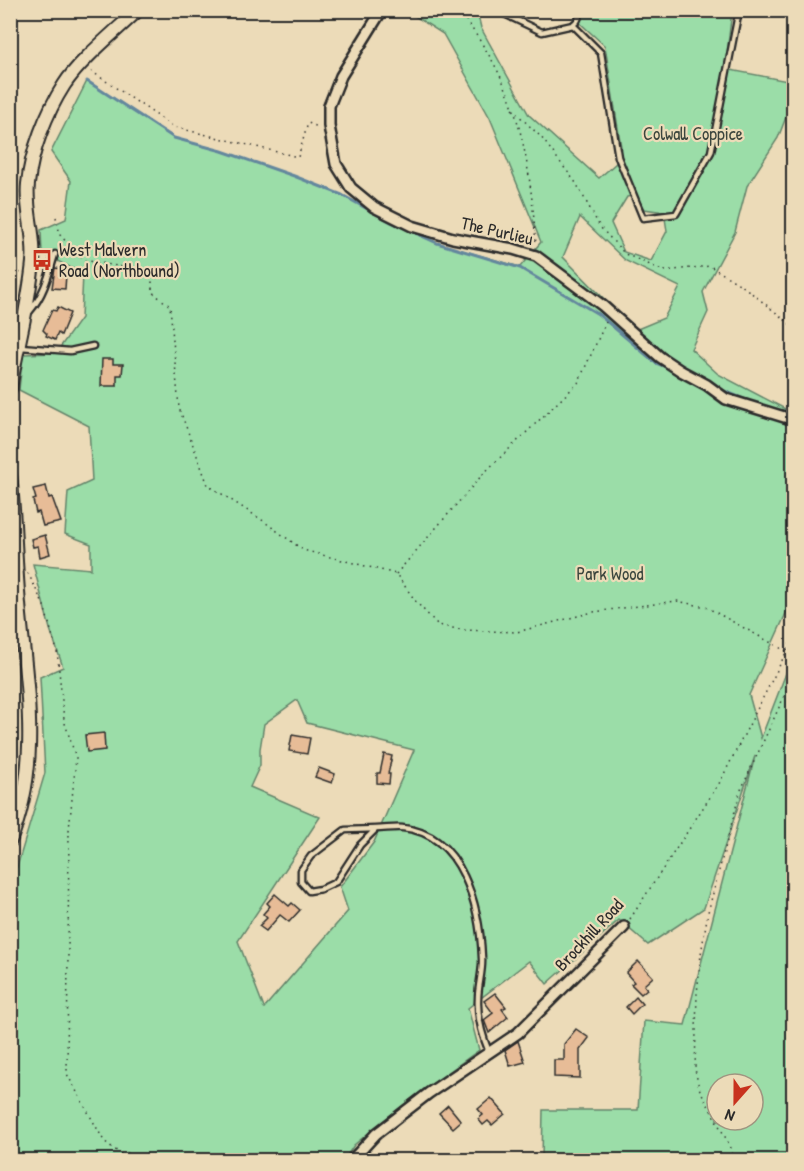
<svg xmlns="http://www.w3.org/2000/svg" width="804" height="1171" font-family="'Patrick Hand',sans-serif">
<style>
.green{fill:#9bdda8;stroke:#63846a;stroke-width:1.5;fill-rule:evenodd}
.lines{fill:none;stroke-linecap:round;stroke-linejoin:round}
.stream{stroke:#64879d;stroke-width:3}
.building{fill:#e7bc97;stroke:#2b2b2b;stroke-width:1.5}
.service-casing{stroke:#2b2b2b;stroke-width:9}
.minor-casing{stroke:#2b2b2b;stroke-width:14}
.secondary-casing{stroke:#2b2b2b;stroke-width:16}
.path{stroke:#2b2b2b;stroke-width:1.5;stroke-dasharray:1.5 4.5;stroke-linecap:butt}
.service{stroke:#ecdbb8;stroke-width:4.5}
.minor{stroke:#ecdbb8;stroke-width:9}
.secondary{stroke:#ecdbb8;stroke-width:12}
.labels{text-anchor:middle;stroke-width:4.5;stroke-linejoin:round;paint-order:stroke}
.park-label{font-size:18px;fill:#3c463e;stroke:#ecdbb8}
.street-label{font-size:18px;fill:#2b2b2b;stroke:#ecdbb8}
.poi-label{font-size:18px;fill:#2b2b2b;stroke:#ecdbb8;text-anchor:start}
</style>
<rect width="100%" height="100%" fill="#ecdbb8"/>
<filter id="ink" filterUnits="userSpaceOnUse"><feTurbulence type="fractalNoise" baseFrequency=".0167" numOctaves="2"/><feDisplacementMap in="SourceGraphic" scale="12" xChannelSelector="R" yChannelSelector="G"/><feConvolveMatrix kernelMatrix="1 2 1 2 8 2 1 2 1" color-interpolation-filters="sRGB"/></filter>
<g filter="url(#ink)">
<path class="green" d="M 407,11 L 477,11 L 481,28 L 529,115 L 599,178 L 616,163 L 621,147 L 605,46 L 579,22 L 584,11 L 732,11 L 725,69 L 793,82 L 793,99 L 778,138 L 747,186 L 735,232 L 703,292 L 708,312 L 691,349 L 718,374 L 793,413 L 793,598 L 749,695 L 761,738 L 793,655 L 793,1160 L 542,1160 L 543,1110 L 638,1110 L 644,1021 L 685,1025 L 755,756 L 704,908 L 648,945 L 619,920 L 547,984 L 529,961 L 468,1008 L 479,1050 L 403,1105 L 354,1145 L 344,1160 L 138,1160 L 128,1153 L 131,1160 L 11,1160 L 10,878 L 17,867 L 45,773 L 40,677 L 63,667 L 50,629 L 33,564 L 91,569 L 91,544 L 65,534 L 68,492 L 92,481 L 89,426 L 19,390 L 23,354 L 56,353 L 81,318 L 83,274 L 42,253 L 41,230 L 66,219 L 71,181 L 51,152 L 87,81 L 174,138 L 222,151 L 294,176 L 342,195 L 391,222 L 437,243 L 520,267 L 541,242 L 490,118 L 443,34 ZM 636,195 L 644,209 L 664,212 L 667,231 L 651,261 L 624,252 L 611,223 L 627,197 ZM 580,217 L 626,261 L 680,287 L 664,318 L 635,330 L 563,257 ZM 297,700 L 307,723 L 414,750 L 374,842 L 340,887 L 348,911 L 264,1008 L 238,941 L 320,817 L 250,787 L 260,765 L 260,749 L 264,724 ZM 717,1084 L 753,1084 L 753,1120 L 717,1120 Z"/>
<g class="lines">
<g class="stream">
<path d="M 87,81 L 174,138 L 222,151 L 294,176 L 342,195 L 391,222 L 437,243 L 520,268 L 598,314 L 656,363 L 669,368"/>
<path d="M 717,388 L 758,405"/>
</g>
</g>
<g class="building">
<path d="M 55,268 L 63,269 L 62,274 L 66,274 L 65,289 L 52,288 Z"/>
<path d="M 58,307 L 70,313 L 61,335 L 58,333 L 55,340 L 46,336 L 47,334 L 43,330 L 52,310 L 56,311 Z"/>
<path d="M 102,359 L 113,359 L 113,364 L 123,364 L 122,375 L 117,375 L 117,386 L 101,386 Z"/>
<path d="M 46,486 L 49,498 L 52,497 L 61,522 L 43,526 L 39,512 L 36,513 L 33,500 L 36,499 L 33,489 Z"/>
<path d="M 45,535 L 50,554 L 40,557 L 38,546 L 33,547 L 31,539 Z"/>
<path d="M 104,733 L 105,750 L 87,752 L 85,735 Z"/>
<path d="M 292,735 L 310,738 L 307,754 L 289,751 Z"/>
<path d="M 384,754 L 392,756 L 388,774 L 390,774 L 389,784 L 377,783 L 377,773 L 380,773 Z"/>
<path d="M 319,768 L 335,774 L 332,783 L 315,777 Z"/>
<path d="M 275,894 L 289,906 L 292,903 L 300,910 L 289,922 L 280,915 L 266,931 L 259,926 L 267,918 L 263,914 L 270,906 L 267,903 Z"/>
<path d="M 638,961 L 653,977 L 644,985 L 647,989 L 641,994 L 631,984 L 634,982 L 626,973 Z"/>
<path d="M 495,993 L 506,1007 L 502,1009 L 508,1017 L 489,1033 L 484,1020 L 493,1013 L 484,1001 Z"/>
<path d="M 636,997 L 642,1004 L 632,1014 L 626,1007 Z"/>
<path d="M 576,1029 L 589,1038 L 580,1050 L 580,1078 L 554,1077 L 554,1060 L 564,1060 L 564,1044 Z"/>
<path d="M 518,1041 L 525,1062 L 510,1066 L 505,1050 Z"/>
<path d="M 491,1098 L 505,1114 L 492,1125 L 488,1121 L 483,1125 L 478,1119 L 483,1115 L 478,1109 Z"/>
<path d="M 448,1105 L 461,1121 L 453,1128 L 439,1113 Z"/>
</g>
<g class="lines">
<defs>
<g id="service">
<path d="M 496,10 L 542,32 L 573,25 L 577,21 L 582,10"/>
<path d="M 573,25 L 601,53 L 618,157 L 643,218 L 676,214 L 711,152 L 739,10"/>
<path d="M 30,311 C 44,295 49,274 55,254"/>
<path d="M 21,347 L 70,351 L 93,346"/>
<path d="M 376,829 L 345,830 L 311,856 L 301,870 L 301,882 L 309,891 L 321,889 L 336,882 L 360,845 L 376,829 C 385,829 395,827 403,828 C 463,834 480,908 482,958 C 483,971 478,985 478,999 C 477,1018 482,1035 489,1052"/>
</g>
<g id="minor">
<path d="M 382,10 L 341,76 L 329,106 L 329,126 L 336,164 L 351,188 L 374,207 L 412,226 L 453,238 L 513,249 L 536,256 L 603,306 L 660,357 L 681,371 L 707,385 L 726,399 L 794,420"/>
<path d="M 352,1160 L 376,1134 L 429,1093 L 518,1033 L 624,927"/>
</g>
<g id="secondary">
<path d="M 10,389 C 17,346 29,305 33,262 C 36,236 25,210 28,184 C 31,152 46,113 64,85 C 80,60 115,32 138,10"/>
<path d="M 10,475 C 15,518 15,561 19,604 C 26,685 42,763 10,841"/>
</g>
</defs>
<use href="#service" class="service-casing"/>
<use href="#minor" class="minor-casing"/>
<use href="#secondary" class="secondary-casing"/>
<g class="path">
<path d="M 459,10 C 475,33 492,57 503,82 C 526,133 532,190 536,245"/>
<path d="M 91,71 L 174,127 L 298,157 L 308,123 L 318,127"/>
<path d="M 512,109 L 541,137 L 576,183 L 600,227 L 625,254 L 664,271 L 710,266 L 744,287 L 794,327"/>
<path d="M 56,217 L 60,235 L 83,260 L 152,272 L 152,292 L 170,306 L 179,408 L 208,485 L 262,520 L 303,550 L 396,574 L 417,603 L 438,625 L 462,630 L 517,632 L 593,612 L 677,601 L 706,607 L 786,651"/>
<path d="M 10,269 L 16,270 L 20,267"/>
<path d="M 10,289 L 20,272"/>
<path d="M 28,573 L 44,606 L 57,651 L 64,720 L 76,758 L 69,830 L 67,1074 L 104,1141 L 128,1160"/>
<path d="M 396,574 L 483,474 L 578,383 L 606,322"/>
<path d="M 630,919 L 720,782 L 794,637"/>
<path d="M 734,1160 L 731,1148 L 699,1088 L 695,1069 L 697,994 L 701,954 L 708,912 L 740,792 L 794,675"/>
</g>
<use href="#service" class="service"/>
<use href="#minor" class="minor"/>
<use href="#secondary" class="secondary"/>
</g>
</g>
<defs>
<symbol id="bus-bare" viewBox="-9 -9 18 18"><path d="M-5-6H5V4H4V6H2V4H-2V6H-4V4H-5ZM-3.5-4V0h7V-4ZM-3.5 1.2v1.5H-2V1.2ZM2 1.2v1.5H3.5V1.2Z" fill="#c8321e" stroke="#ecdbb8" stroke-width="2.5" paint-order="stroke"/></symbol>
</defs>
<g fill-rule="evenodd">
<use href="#bus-bare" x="27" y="245" width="30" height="30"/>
</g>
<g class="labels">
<g class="park-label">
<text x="693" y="140">Colwall Coppice</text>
<text x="610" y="580">Park Wood</text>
</g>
<g class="street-label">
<text transform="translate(497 231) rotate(13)" y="6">The Purlieu</text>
<text transform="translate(589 935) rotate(-47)" y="6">Brockhill Road</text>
</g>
<g class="poi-label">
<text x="59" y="256">West Malvern<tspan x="59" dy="21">Road (Northbound)</tspan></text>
</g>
</g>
<rect width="804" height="1171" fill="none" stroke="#ecdbb8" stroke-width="36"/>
<rect x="18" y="18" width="768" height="1135" fill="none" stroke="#2b2b2b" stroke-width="2" filter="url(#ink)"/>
<g transform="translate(735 1102) rotate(201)"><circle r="28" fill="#ecdbb8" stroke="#9f9580" stroke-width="1.5"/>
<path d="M0-4.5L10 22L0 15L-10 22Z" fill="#c8321e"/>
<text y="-9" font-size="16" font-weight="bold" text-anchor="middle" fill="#2b2b2b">N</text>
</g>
</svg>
